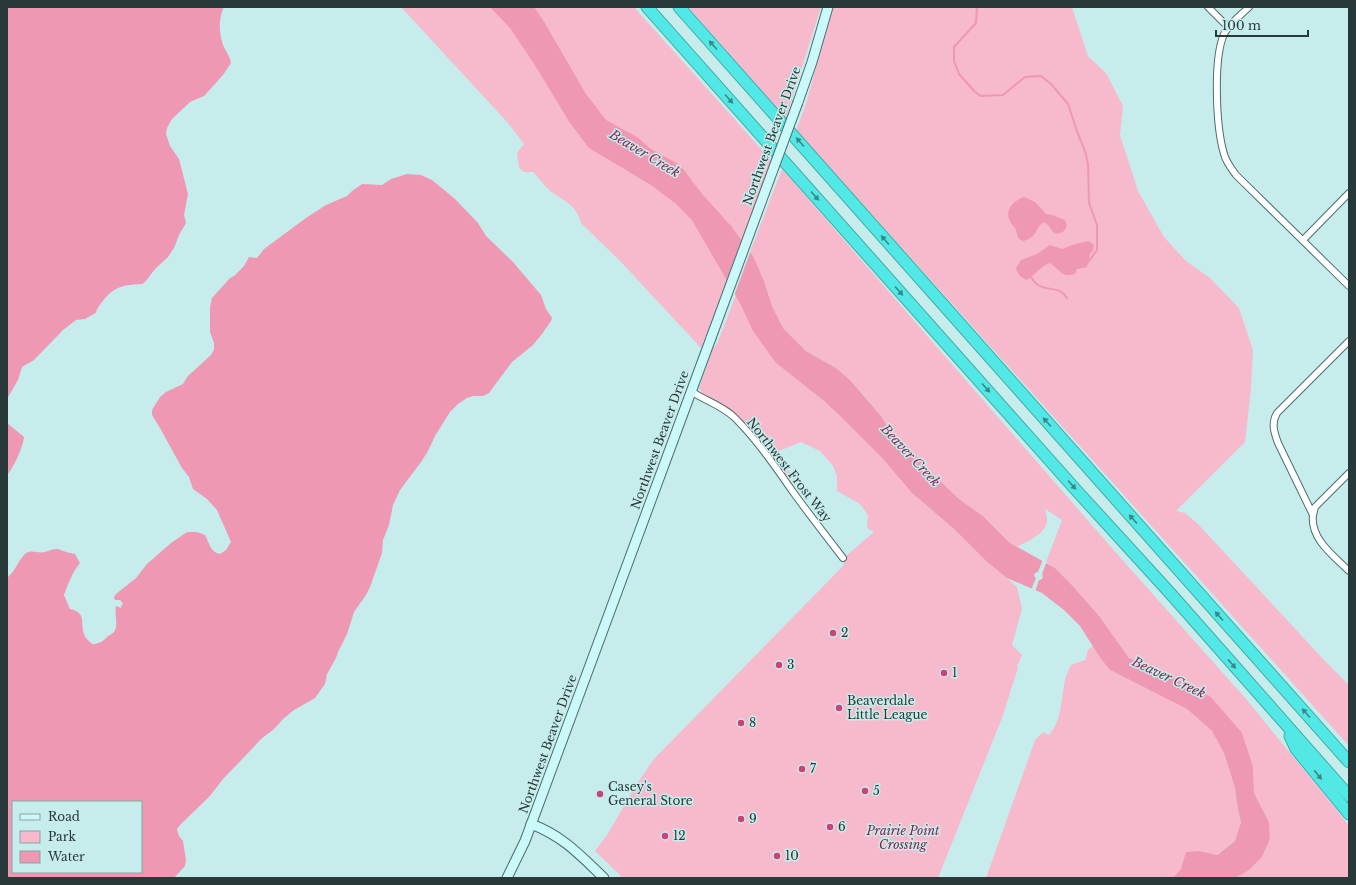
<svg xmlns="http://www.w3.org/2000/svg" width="1356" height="885" font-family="'Libre Baskerville',serif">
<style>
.green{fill:#f7bacc}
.water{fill:#ee98b3;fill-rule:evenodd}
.pier{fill:#c6edeb}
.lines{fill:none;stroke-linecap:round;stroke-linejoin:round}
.stream{stroke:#ee98b3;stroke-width:2}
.street-casing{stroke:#4a6e6d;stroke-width:8}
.secondary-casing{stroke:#4a6e6d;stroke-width:11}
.highway-casing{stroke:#43aaa9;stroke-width:13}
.street{stroke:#fff;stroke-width:6}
.secondary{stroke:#cbf8f8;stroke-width:9}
.highway{stroke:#51e8e6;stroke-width:11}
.secondary-bridge-casing{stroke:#4a6e6d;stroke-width:11;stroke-linecap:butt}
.secondary-bridge{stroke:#cbf8f8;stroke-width:9}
.oneway{fill:#3b8786}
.poi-dot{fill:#cb4179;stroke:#c6edeb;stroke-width:1.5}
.labels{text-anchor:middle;stroke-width:3;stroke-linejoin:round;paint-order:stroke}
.street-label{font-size:12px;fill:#293838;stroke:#c6edeb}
.poi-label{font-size:12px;fill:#293838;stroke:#c6edeb;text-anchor:start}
.park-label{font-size:12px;font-style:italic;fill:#84224b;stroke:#c6edeb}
.water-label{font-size:13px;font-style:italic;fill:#8a2850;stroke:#c6edeb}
</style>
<rect width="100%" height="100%" fill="#c6edeb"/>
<g class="green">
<path d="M 401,7 L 634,7 L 771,160 L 738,252 L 701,348 L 621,262 L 581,223 C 576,203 562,201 548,189 C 543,184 538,177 533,172 L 524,172 L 519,168 L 517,153 L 524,144 L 508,123 Z"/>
<path d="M 688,7 L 821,7 L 786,118 Z"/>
<path d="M 833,7 L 1072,7 L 1088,56 L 1106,73 L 1123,106 L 1120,135 L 1138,191 L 1164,237 L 1186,261 L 1210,278 L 1239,308 L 1253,350 L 1251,389 L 1245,442 L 1176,511 L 1185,513 L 1198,524 L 1324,660 L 1349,685 L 1349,746 L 796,130 L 805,107 Z"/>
<path d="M 782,169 L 1111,547 L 1246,699 L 1335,808 L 1349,826 L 1349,878 L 1235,878 L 1248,871 L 1262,857 L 1270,839 L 1269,822 L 1254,793 L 1253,767 L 1211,697 L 1153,667 L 1129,658 L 1100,617 L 1071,584 L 1055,568 L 1046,562 L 1062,520 L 1045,509 C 1045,512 1047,515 1047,519 C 1048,533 1028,541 1017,547 L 1010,543 L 983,516 L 959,499 L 938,479 L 888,427 L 881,416 L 850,380 L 836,368 L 806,351 L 783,328 L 772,306 L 764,281 L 750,252 Z"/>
<path d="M 736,295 L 776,363 L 824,401 L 840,416 L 883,459 L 912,493 L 954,529 L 986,561 L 1007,578 L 1017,587 L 1022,609 L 1012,645 L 1022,655 L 1017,666 L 1018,668 L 1002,718 L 938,878 L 623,878 L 595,851 L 607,835 L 635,787 L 653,760 L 843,566 L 847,555 L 874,532 L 867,528 L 868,515 L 860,504 L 837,491 L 837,476 L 833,466 L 820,451 L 801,442 L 774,453 L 793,476 L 788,480 L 746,424 L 722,404 L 703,394 L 699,388 L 713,348 L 717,344 Z"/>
<path d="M 1093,646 L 1101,659 L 1110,670 L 1187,709 L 1212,731 L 1224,753 L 1235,788 L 1238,810 L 1241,822 L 1235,841 L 1216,855 L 1199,851 L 1173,878 L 986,878 L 1035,740 L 1043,732 L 1049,735 C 1062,721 1061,698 1065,680 C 1066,675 1069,670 1071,665 L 1085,660 L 1088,650 Z"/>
</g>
<g class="water">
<path d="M 7,7 L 224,7 C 218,19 219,33 223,45 C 226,52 230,56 231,63 L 223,75 L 204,96 L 190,102 L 172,119 L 167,128 L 166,134 L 170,146 L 179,159 L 188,194 L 184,215 L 186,223 L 179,235 L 174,248 L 168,257 L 155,269 L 145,282 L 142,284 C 117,285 110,289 96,311 L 97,312 L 85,319 L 76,320 L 63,330 L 34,360 L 22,367 L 18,380 L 7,399 Z"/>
<path d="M 490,7 L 534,7 L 543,20 L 586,94 L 606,120 L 637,137 L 651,149 L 680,165 L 703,195 L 731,226 L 753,256 L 764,281 L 772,306 L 783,328 L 806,351 L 836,368 L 850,380 L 881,416 L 888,427 L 938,479 L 959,499 L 983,516 L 1010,543 L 1055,568 L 1071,584 L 1100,617 L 1129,658 L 1153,667 L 1211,697 L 1242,733 L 1253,767 L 1254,793 L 1269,822 L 1270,839 L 1262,857 L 1248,871 L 1235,878 L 1173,878 L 1181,869 L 1186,852 L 1199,851 L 1217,855 L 1235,841 L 1241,822 L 1238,810 L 1235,788 L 1224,753 L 1212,731 L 1187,709 L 1110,670 L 1101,659 L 1080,626 L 1064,610 L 1042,593 L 1007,578 L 986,561 L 954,529 L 912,493 L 883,459 L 840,416 L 824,401 L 776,363 L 753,331 L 741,305 L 692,220 L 675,203 L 651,185 L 589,148 L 570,123 L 533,62 L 510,28 Z"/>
<path d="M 407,174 L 421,175 L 432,180 L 455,199 L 478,223 L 486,236 L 513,262 L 541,295 L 546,309 L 552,318 L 551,321 L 542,334 L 533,345 L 512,362 L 489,393 L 483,396 L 473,396 L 467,398 L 458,404 L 450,412 L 435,436 L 428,451 L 421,462 L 400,490 L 393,505 L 389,525 L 383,540 L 382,553 L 370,587 L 366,595 L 354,612 L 347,634 L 338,652 L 336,658 L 327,674 L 325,684 L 315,698 L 294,710 L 283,719 L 274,729 L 261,739 L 249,752 L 223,779 L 210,796 L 181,824 L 177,829 L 179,836 L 183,841 L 186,860 L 185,866 L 174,878 L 7,878 L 7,578 C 16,570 17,563 24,555 C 30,548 37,554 45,552 C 49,551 52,549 57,549 C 60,549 62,551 66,552 C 69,553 72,553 75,554 L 80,563 C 73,571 68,584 64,595 L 70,609 C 87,613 80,622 84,634 C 85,638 89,641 92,644 C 98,644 102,642 106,638 C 109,635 112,634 114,632 C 119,625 114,614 116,606 L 121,608 L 121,606 L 123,604 L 120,600 L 115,600 L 114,597 L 116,594 L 136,578 L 147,564 L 171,543 L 187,532 L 197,532 L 205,535 C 209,542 210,552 220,554 L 226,550 L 231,542 L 217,510 L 207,499 L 193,489 L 189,477 L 182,468 L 160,428 L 152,415 L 152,410 L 160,397 L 166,392 L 183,384 L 188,376 L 211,355 L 214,350 L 214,343 L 210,332 L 210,307 L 212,298 L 230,278 L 234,276 L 244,266 L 249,257 L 257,258 L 264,249 L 306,218 L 326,205 L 347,196 L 352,191 L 362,184 L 382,185 L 391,179 ZM 13,802 L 141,802 L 141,872 L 13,872 Z"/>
<path d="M 1024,197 L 1035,202 L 1046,214 L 1052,215 L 1065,220 L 1067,226 L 1063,232 C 1050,238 1053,226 1044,222 C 1033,229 1040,235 1024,241 L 1019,239 C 1017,236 1017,233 1016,230 C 1014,226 1010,223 1009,219 C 1005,209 1015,200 1024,197 Z"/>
<path d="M 1089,241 L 1094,245 L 1093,250 L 1090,254 L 1087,267 L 1077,269 L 1075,274 C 1061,278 1059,269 1050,263 C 1040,266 1035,275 1027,280 C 1021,278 1017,273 1016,268 L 1021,260 L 1037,254 L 1050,245 L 1062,249 L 1075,244 Z"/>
<path d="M 7,423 L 24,437 C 23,447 14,467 7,475 Z"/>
</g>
<g class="pier">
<path d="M 742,239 L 751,250 L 734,296 L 726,282 Z"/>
<path d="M 1043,559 L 1047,561 L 1042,574 L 1043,576 L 1042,579 L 1039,580 L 1035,592 L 1031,590 L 1036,578 L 1034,576 L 1035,573 L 1038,572 Z"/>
</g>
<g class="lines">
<g class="stream">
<path d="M 977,7 L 976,23 L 954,47 L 954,61 L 959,74 L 975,92 L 981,96 L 1003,95 L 1025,77 L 1041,76 L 1051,84 L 1068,104 L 1078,134 L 1085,151 L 1088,164 L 1089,203 L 1097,225 L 1097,250 L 1086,265"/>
<path d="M 1030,275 C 1032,279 1035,283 1038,285 C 1049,292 1059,285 1067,298"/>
</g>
<defs>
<g id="street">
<path d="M 1208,7 L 1229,28"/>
<path d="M 1249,7 C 1241,15 1229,24 1224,34 C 1213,59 1216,127 1224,154 C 1226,162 1231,168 1236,175 L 1349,286"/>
<path d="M 1303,240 L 1349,193"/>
<path d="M 1349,341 L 1277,413 C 1271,423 1274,432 1278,443 L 1313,515 C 1310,539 1334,556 1349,571"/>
<path d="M 691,391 C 705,401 722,405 735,418 C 757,440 775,466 793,492 C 809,514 826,536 843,558"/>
<path d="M 1313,515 L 1315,507 L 1349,473"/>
</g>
<g id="secondary">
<path d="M 798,102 L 812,62 L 828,7"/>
<path d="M 531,824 C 563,836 580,855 604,878"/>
<path d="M 507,878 L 525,841 L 711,338"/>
</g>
<g id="highway">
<path d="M 647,7 L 1076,490 L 1170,593 L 1349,796"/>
<path d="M 679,7 L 1349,762"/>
<path d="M 1290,736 L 1296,749 L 1349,814"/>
</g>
</defs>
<use href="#street" class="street-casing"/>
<use href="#secondary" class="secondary-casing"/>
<use href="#highway" class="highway-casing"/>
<use href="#street" class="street"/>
<use href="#secondary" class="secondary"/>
<use href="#highway" class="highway"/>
<defs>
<path id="secondary-bridge" d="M 711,338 L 798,102"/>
</defs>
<use href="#secondary-bridge" class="secondary-bridge-casing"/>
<use href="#secondary-bridge" class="secondary-bridge"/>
</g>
<defs><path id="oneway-solid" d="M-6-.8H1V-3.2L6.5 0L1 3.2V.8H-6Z"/></defs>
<g class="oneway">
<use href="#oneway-solid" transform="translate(713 45) rotate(-132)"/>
<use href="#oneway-solid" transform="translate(729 99) rotate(48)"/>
<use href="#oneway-solid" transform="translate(800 142) rotate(-131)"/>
<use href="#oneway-solid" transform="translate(815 196) rotate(48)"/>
<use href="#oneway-solid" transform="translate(885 240) rotate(-131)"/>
<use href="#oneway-solid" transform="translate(899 291) rotate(48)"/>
<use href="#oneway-solid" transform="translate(986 388) rotate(48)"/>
<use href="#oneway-solid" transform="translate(1047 422) rotate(-132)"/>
<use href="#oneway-solid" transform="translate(1072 485) rotate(48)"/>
<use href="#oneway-solid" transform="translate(1133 519) rotate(-132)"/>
<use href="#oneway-solid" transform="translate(1219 616) rotate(-132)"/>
<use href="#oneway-solid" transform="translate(1232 664) rotate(49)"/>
<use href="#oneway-solid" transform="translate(1306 713) rotate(-132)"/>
<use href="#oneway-solid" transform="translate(1318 775) rotate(51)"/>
</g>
<g class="poi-dot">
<circle cx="833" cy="633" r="4"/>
<circle cx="779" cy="665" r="4"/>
<circle cx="944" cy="673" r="4"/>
<circle cx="839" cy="708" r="4"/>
<circle cx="741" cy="723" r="4"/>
<circle cx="802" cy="769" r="4"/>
<circle cx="865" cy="791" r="4"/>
<circle cx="600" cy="794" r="4"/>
<circle cx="741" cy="819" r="4"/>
<circle cx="830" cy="827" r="4"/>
<circle cx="665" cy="836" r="4"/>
<circle cx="777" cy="856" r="4"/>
</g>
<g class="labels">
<g class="street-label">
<text transform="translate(772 136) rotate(-70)" y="4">Northwest Beaver Drive</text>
<text transform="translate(660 440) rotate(-70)" y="4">Northwest Beaver Drive</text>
<text transform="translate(789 470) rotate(52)" y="4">Northwest Frost Way</text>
<text transform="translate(548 744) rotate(-70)" y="4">Northwest Beaver Drive</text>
</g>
<g class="poi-label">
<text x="841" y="637">2</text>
<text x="787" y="669">3</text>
<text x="952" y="677">1</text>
<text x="847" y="705">Beaverdale<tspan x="847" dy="14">Little League</tspan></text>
<text x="749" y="727">8</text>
<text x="810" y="773">7</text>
<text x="608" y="791">Casey's<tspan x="608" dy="14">General Store</tspan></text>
<text x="873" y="795">5</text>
<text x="749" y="823">9</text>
<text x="838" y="831">6</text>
<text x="673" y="840">12</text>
<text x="785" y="860">10</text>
</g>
<g class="park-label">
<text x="903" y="835">Prairie Point<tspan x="903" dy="14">Crossing</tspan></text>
</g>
<g class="water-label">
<text transform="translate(645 153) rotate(31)" y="5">Beaver Creek</text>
<text transform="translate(911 455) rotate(47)" y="5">Beaver Creek</text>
<text transform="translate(1169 677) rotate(25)" y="5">Beaver Creek</text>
</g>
</g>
<rect width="1356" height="885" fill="none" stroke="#293838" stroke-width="16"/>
<rect x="12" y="801" width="130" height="72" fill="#c6edeb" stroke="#87a5a3"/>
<rect x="20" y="814" width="20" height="6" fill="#cbf8f8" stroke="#87a5a3"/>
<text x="48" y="821" font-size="12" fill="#293838">Road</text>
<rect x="20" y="831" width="20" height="12" fill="#f7bacc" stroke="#87a5a3"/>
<text x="48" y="841" font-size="12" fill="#293838">Park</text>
<rect x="20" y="851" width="20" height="12" fill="#ee98b3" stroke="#87a5a3"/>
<text x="48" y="861" font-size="12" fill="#293838">Water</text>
<path d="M1216 30v6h92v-6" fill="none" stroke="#293838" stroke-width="2"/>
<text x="1222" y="30" font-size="12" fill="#293838" stroke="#c6edeb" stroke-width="3" paint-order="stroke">100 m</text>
</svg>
